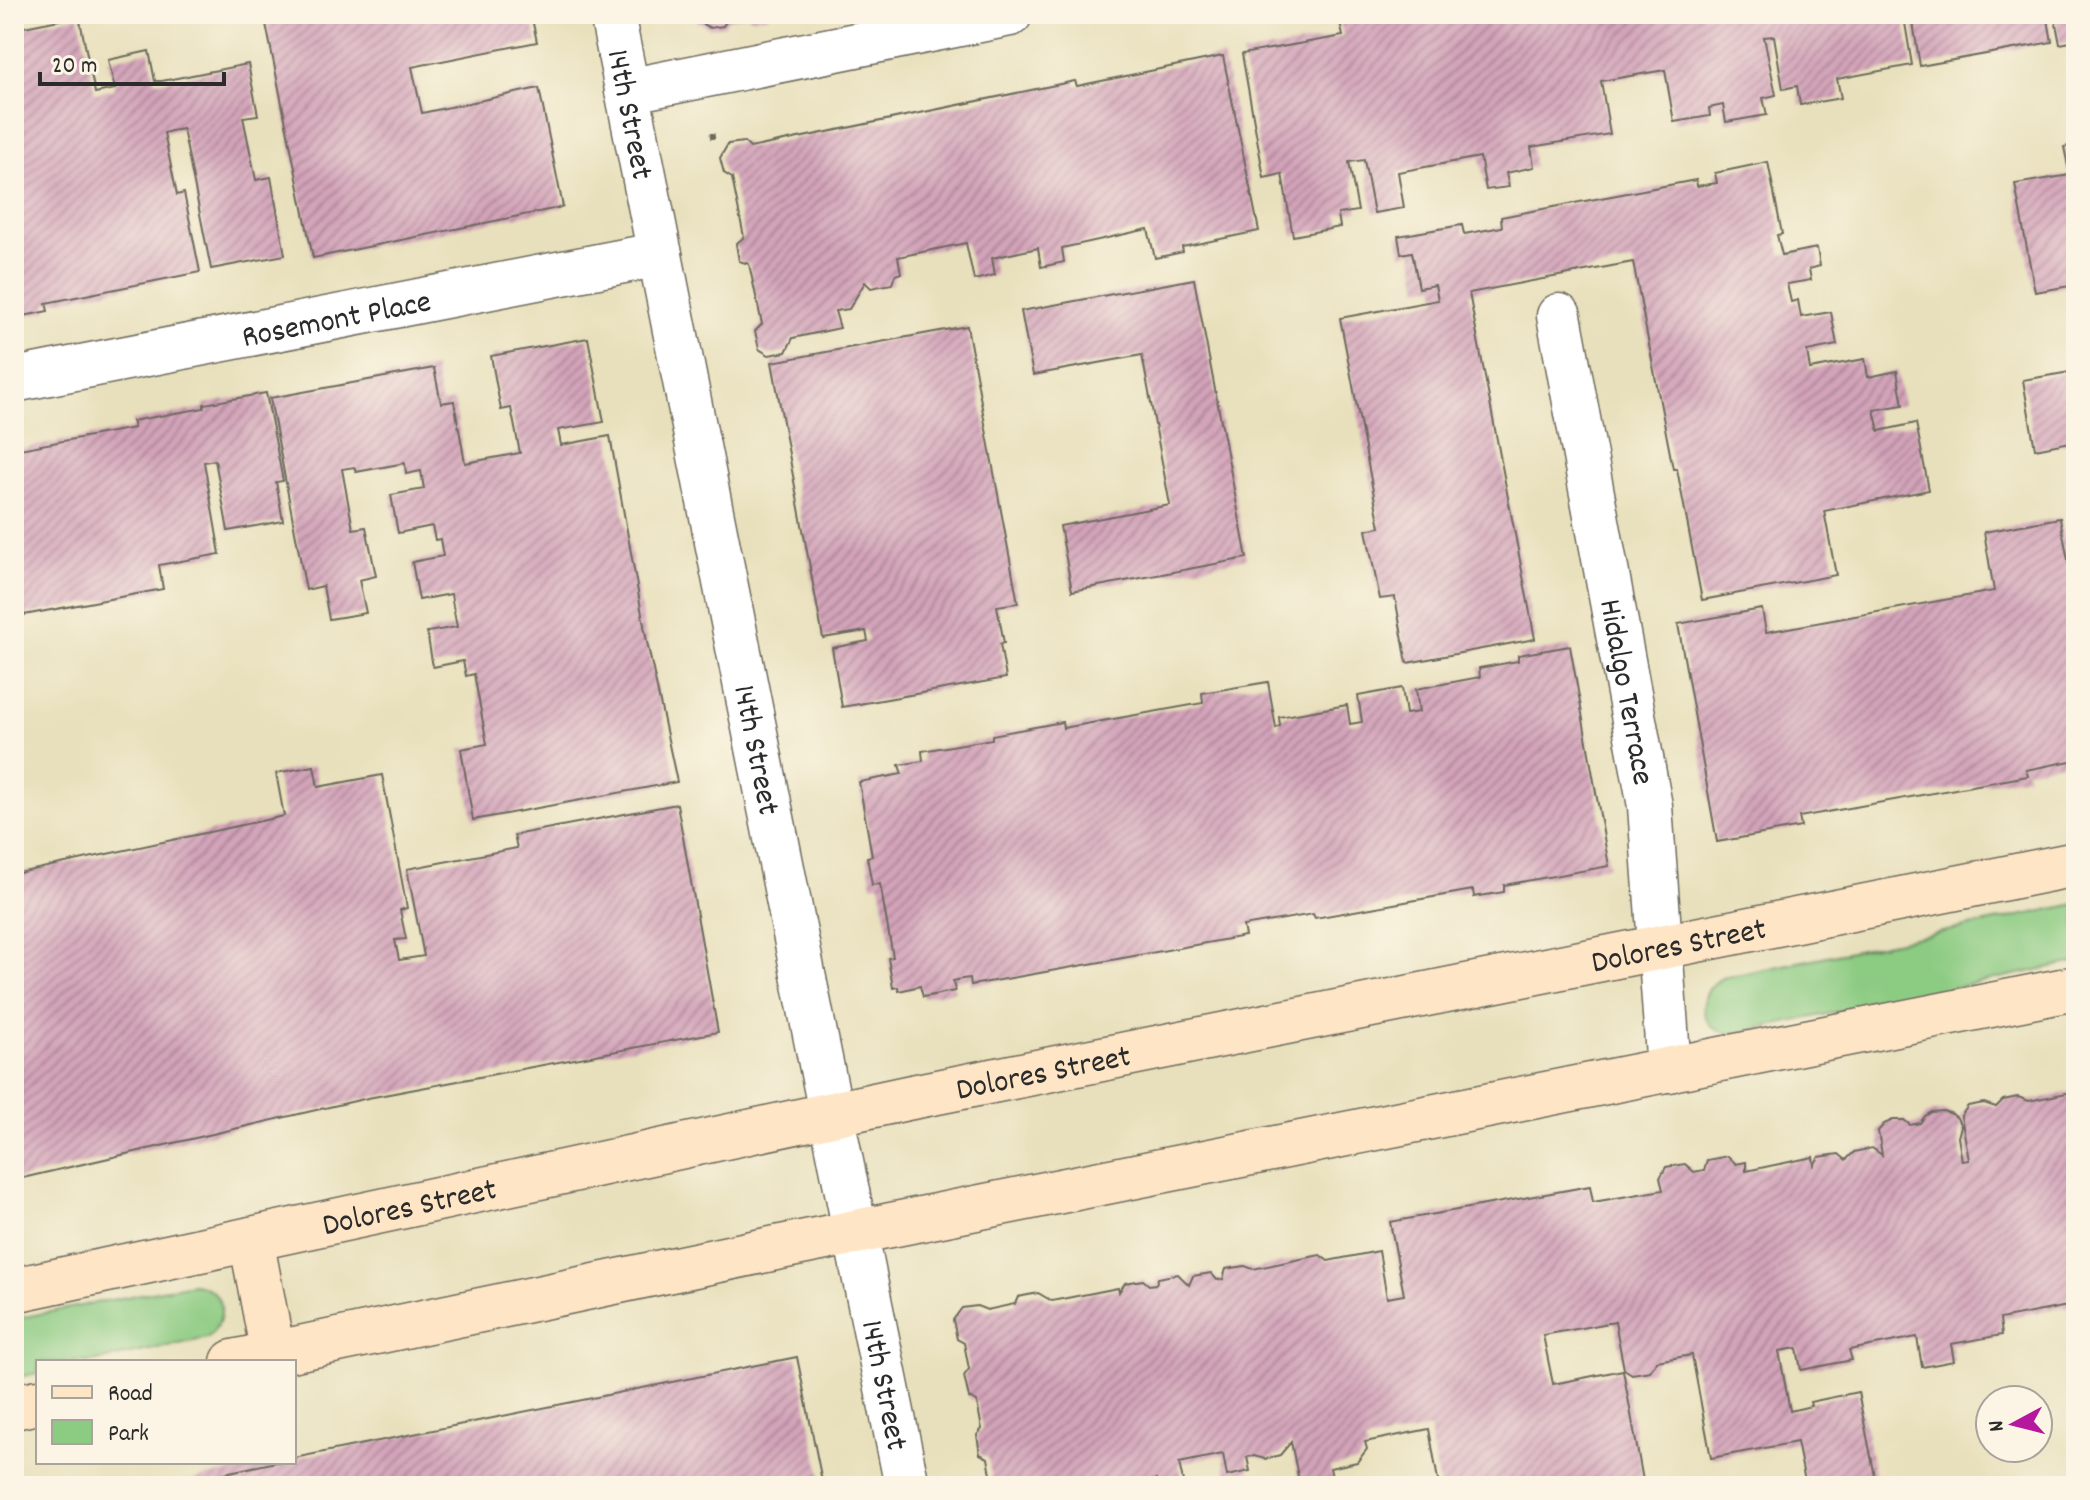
<svg xmlns="http://www.w3.org/2000/svg" width="2090" height="1500" font-family="Dekko,sans-serif">
<style>
.green{fill:#8ccb82;stroke:#5c7b56;stroke-width:2}
.building{fill:url(#building-hatch)}
.lines{fill:none;stroke-linecap:round;stroke-linejoin:round}
.minor-casing{stroke:#6d6a5e;stroke-width:47}
.secondary-casing{stroke:#6d6a5e;stroke-width:47}
.path{stroke:#6d6a5e;stroke-width:5;stroke-dasharray:6 6;stroke-linecap:butt}
.minor{stroke:#fff;stroke-width:44}
.secondary{stroke:#fee5c5;stroke-width:44}
.labels{text-anchor:middle;stroke-width:8;stroke-linejoin:round;paint-order:stroke}
.street-label{font-size:32px;fill:#2b2b2b;stroke:#fcf5e5}
</style>
<defs>
<pattern id="building-hatch" width="6" height="6" patternUnits="userSpaceOnUse" patternTransform="scale(2)"><rect width="6" height="6" fill="#d3a3b9"/><path d="M-1 1l2-2M0 6l6-6M5 7l2-2" fill="none" stroke="#ab8597"/></pattern>
</defs>
<rect width="100%" height="100%" fill="#fcf5e5"/>
<filter id="ink" filterUnits="userSpaceOnUse"><feTurbulence type="fractalNoise" baseFrequency=".0125" numOctaves="2"/><feDisplacementMap in="SourceGraphic" scale="16" xChannelSelector="R" yChannelSelector="G"/><feConvolveMatrix kernelMatrix="1 2 1 2 8 2 1 2 1" color-interpolation-filters="sRGB"/></filter>
<filter id="wash" filterUnits="userSpaceOnUse"><feTurbulence type="fractalNoise" baseFrequency=".006" numOctaves="4" result="noise"/><feDisplacementMap in="SourceGraphic" scale="32" xChannelSelector="R" yChannelSelector="G"/><feGaussianBlur stdDeviation="1.8" result="paint"/><feColorMatrix in="noise" values="0 0 0 0 0 0 0 0 0 0 0 0 0 0 0 0 0 1.4 0 .05"/><feComposite in="paint" operator="in"/></filter>
<g filter="url(#wash)">
<rect width="100%" height="100%" fill="#e8e0bc"/>
<g class="green">
<path d="M 2076,904 L 2076,962 L 1737,1033 C 1701,1037 1691,995 1722,978 Z"/>
<path d="M 192,1284 C 225,1287 230,1319 207,1338 L 92,1362 L 38,1362 L 38,1373 L 14,1378 L 14,1319 Z"/>
</g>
<g id="blocks">
<g class="building">
<path d="M 264,14 L 531,14 L 537,42 L 412,67 L 422,113 L 539,88 L 563,207 L 313,258 Z"/>
<path d="M 696,14 L 769,14 L 769,16 L 752,18 L 747,15 L 728,19 L 723,26 L 710,28 L 697,21 Z"/>
<path d="M 1361,14 L 2047,14 L 2052,42 L 1920,66 L 1912,16 L 1904,17 L 1912,65 L 1837,79 L 1841,98 L 1800,105 L 1797,86 L 1783,89 L 1774,36 L 1764,37 L 1776,95 L 1763,98 L 1767,115 L 1726,122 L 1723,105 L 1709,108 L 1710,116 L 1674,122 L 1665,70 L 1601,81 L 1610,134 L 1531,147 L 1534,167 L 1506,173 L 1509,187 L 1486,190 L 1480,157 L 1398,172 L 1404,208 L 1374,213 L 1364,160 L 1349,162 L 1358,211 L 1338,214 L 1340,227 L 1293,236 L 1282,174 L 1264,178 L 1242,54 L 1343,36 L 1339,18 Z"/>
<path d="M 2054,14 L 2076,14 L 2076,41 L 2060,44 Z"/>
<path d="M 79,16 L 95,93 L 115,89 L 108,60 L 149,51 L 155,81 L 162,81 L 248,64 L 258,115 L 243,117 L 256,180 L 271,177 L 285,255 L 211,269 L 183,129 L 171,131 L 164,133 L 177,195 L 184,193 L 200,272 L 46,303 L 48,311 L 14,318 L 14,161 L 21,159 L 14,124 L 14,29 Z"/>
<path d="M 1223,56 L 1259,231 L 1182,247 L 1183,252 L 1155,258 L 1148,229 L 1062,248 L 1064,262 L 1041,267 L 1038,248 L 992,258 L 995,275 L 974,280 L 966,243 L 898,257 L 901,273 L 895,275 L 892,284 L 871,288 L 865,282 L 849,309 L 835,311 L 840,328 L 793,338 L 786,352 L 769,355 L 759,349 L 755,331 L 762,324 L 749,264 L 739,261 L 736,244 L 744,237 L 732,178 L 724,173 L 720,158 L 728,144 L 744,142 L 750,148 L 1075,81 L 1077,86 Z"/>
<path d="M 2076,145 L 2076,170 L 2069,171 L 2064,147 Z"/>
<path d="M 1768,162 L 1782,234 L 1777,235 L 1782,255 L 1817,248 L 1820,266 L 1809,269 L 1811,280 L 1787,284 L 1791,302 L 1798,300 L 1801,317 L 1831,312 L 1837,345 L 1807,351 L 1810,369 L 1865,359 L 1868,377 L 1897,371 L 1903,405 L 1874,410 L 1879,431 L 1916,423 L 1929,490 L 1824,511 L 1836,575 L 1702,600 L 1677,469 L 1673,469 L 1633,262 L 1469,293 L 1535,639 L 1407,663 L 1395,597 L 1380,599 L 1366,530 L 1380,527 L 1340,318 L 1438,300 L 1435,285 L 1419,288 L 1412,252 L 1401,254 L 1398,236 L 1462,225 L 1464,234 L 1502,227 L 1501,217 L 1696,180 L 1697,186 L 1717,183 L 1715,173 Z"/>
<path d="M 2076,174 L 2076,285 L 2035,292 L 2015,184 Z"/>
<path d="M 1194,279 L 1247,558 L 1072,591 L 1060,526 L 1170,505 L 1142,355 L 1033,375 L 1021,311 Z"/>
<path d="M 967,326 L 1018,603 L 997,606 L 1004,643 L 1000,644 L 1006,678 L 842,707 L 832,648 L 868,641 L 866,631 L 823,638 L 772,362 Z"/>
<path d="M 588,338 L 604,422 L 558,430 L 561,445 L 610,436 L 647,642 L 677,782 L 473,820 L 461,749 L 487,744 L 474,674 L 466,676 L 463,661 L 433,667 L 427,632 L 457,627 L 453,606 L 451,594 L 419,600 L 412,562 L 443,556 L 440,539 L 435,540 L 432,526 L 398,533 L 391,495 L 424,489 L 421,471 L 406,474 L 405,463 L 356,472 L 354,467 L 342,469 L 353,529 L 366,527 L 376,576 L 359,580 L 366,613 L 329,619 L 323,586 L 306,590 L 270,398 L 434,368 L 441,403 L 454,401 L 465,463 L 520,453 L 511,408 L 501,410 L 491,356 Z"/>
<path d="M 2076,371 L 2076,441 L 2035,449 L 2023,380 Z"/>
<path d="M 266,393 L 283,481 L 276,482 L 283,521 L 228,531 L 215,460 L 204,462 L 220,554 L 159,565 L 163,589 L 24,615 L 14,562 L 14,450 L 134,428 L 132,421 L 204,408 L 204,404 Z"/>
<path d="M 2060,518 L 2070,571 L 2076,570 L 2076,760 L 2026,770 L 2028,776 L 1799,817 L 1801,827 L 1717,842 L 1678,624 L 1762,609 L 1766,632 L 1994,591 L 1984,532 Z"/>
<path d="M 1570,646 L 1609,866 L 1504,885 L 1504,892 L 1474,897 L 1473,890 L 1315,918 L 1313,914 L 1243,926 L 1245,936 L 1034,974 L 971,985 L 970,978 L 962,979 L 953,981 L 955,991 L 923,997 L 920,986 L 899,991 L 898,987 L 893,988 L 888,958 L 893,957 L 880,884 L 872,885 L 867,857 L 872,856 L 859,782 L 902,774 L 899,765 L 923,761 L 922,751 L 992,739 L 992,735 L 1062,722 L 1063,728 L 1203,703 L 1202,693 L 1268,682 L 1276,728 L 1280,726 L 1279,717 L 1347,705 L 1350,724 L 1362,722 L 1358,696 L 1402,688 L 1406,714 L 1419,712 L 1416,689 L 1480,677 L 1479,668 L 1518,661 L 1518,655 Z"/>
<path d="M 314,766 L 318,787 L 382,775 L 407,908 L 400,910 L 406,939 L 395,940 L 399,960 L 424,956 L 407,869 L 517,848 L 514,835 L 677,804 L 718,1032 L 368,1098 L 14,1180 L 14,874 L 284,816 L 276,773 Z"/>
<path d="M 2076,1091 L 2076,1329 L 2073,1329 L 2068,1306 L 2000,1319 L 2002,1335 L 1951,1344 L 1954,1361 L 1922,1367 L 1917,1337 L 1849,1350 L 1852,1360 L 1801,1370 L 1797,1348 L 1779,1351 L 1790,1411 L 1811,1406 L 1810,1402 L 1858,1392 L 1877,1486 L 1806,1486 L 1797,1442 L 1711,1458 L 1692,1355 L 1657,1361 L 1650,1371 L 1632,1374 L 1624,1369 L 1615,1322 L 1543,1335 L 1553,1384 L 1623,1370 L 1644,1486 L 1439,1486 L 1429,1429 L 1365,1442 L 1367,1449 L 1357,1462 L 1330,1468 L 1334,1486 L 1300,1486 L 1291,1442 L 1280,1455 L 1265,1459 L 1254,1456 L 1247,1457 L 1250,1471 L 1227,1476 L 1223,1454 L 1179,1463 L 1184,1486 L 1157,1486 L 1156,1480 L 1140,1483 L 1141,1486 L 993,1486 L 988,1458 L 980,1454 L 977,1435 L 982,1429 L 977,1402 L 969,1398 L 964,1376 L 969,1369 L 964,1343 L 957,1339 L 953,1320 L 962,1308 L 977,1306 L 987,1310 L 1015,1304 L 1018,1297 L 1038,1293 L 1052,1301 L 1118,1288 L 1119,1292 L 1125,1283 L 1143,1280 L 1149,1285 L 1156,1284 L 1158,1278 L 1178,1274 L 1189,1285 L 1193,1276 L 1211,1273 L 1217,1280 L 1223,1279 L 1226,1269 L 1245,1266 L 1253,1269 L 1320,1255 L 1328,1261 L 1379,1251 L 1387,1298 L 1404,1295 L 1390,1222 L 1590,1186 L 1593,1202 L 1663,1190 L 1660,1178 L 1666,1167 L 1685,1164 L 1694,1172 L 1704,1170 L 1707,1160 L 1728,1156 L 1736,1164 L 1746,1162 L 1746,1171 L 1813,1157 L 1814,1165 L 1819,1157 L 1839,1154 L 1846,1160 L 1854,1152 L 1872,1148 L 1882,1155 L 1878,1131 L 1884,1124 L 1893,1120 L 1904,1120 L 1910,1125 L 1920,1123 L 1925,1116 L 1932,1112 L 1943,1111 L 1952,1114 L 1957,1118 L 1961,1126 L 1958,1137 L 1962,1161 L 1969,1160 L 1961,1116 L 1968,1106 L 1984,1103 L 1996,1107 L 2003,1100 L 2018,1097 L 2029,1101 Z"/>
<path d="M 797,1357 L 823,1486 L 165,1486 L 276,1462 L 294,1462 L 294,1458 Z"/>
</g>
</g>
</g>
<g filter="url(#ink)">
<use href="#blocks" fill-opacity="0" stroke="#6d6a5e" stroke-width="2"/>
<g class="lines">
<defs>
<g id="minor">
<path id="s1" d="M 612,14 L 816,1039 L 907,1486"/>
<path d="M 627,91 L 1010,14"/>
<path id="s2" d="M 1559,316 L 1650,806 L 1669,1070"/>
<path id="s3" d="M 14,380 L 660,254"/>
</g>
<g id="secondary">
<path d="M 251,1239 L 273,1354"/>
<path id="s4" d="M 14,1290 L 907,1098 L 2076,864"/>
<path d="M 233,1362 L 776,1248 L 2076,988"/>
<path d="M 14,1407 L 38,1402"/>
</g>
</defs>
<use href="#minor" class="minor-casing"/>
<use href="#secondary" class="secondary-casing"/>
<path class="path" d="M 712,133 L 713,141"/>
<use href="#minor" class="minor"/>
<use href="#secondary" class="secondary"/>
</g>
</g>
<g class="labels">
<g class="street-label">
<text dy="11" stroke="none"><textPath href="#s1" startOffset="102">14th Street</textPath></text>
<text dy="11" stroke="none"><textPath href="#s3" startOffset="328">Rosemont Place</textPath></text>
<text dy="11" stroke="none"><textPath href="#s2" startOffset="382">Hidalgo Terrace</textPath></text>
<text dy="11" stroke="none"><textPath href="#s1" startOffset="750">14th Street</textPath></text>
<text dy="11" stroke="none"><textPath href="#s4" startOffset="1700">Dolores Street</textPath></text>
<text dy="11" stroke="none"><textPath href="#s4" startOffset="1052">Dolores Street</textPath></text>
<text dy="11" stroke="none"><textPath href="#s4" startOffset="404">Dolores Street</textPath></text>
<text dy="11" stroke="none"><textPath href="#s1" startOffset="1398">14th Street</textPath></text>
</g>
</g>
<rect width="2090" height="1500" fill="none" stroke="#fcf5e5" stroke-width="48"/>
<rect x="36" y="1360" width="260" height="104" fill="#fcf5e5" stroke="#a8a49b" stroke-width="2"/>
<rect x="52" y="1386" width="40" height="12" fill="#fee5c5" stroke="#a8a49b" stroke-width="2"/>
<text x="108" y="1400" font-size="24" fill="#2b2b2b">Road</text>
<rect x="52" y="1420" width="40" height="24" fill="#8ccb82" stroke="#a8a49b" stroke-width="2"/>
<text x="108" y="1440" font-size="24" fill="#2b2b2b">Park</text>
<g transform="translate(2014 1424) rotate(263)"><circle r="38" fill="#fcf5e5" stroke="#a8a49b" stroke-width="2"/>
<path d="M0-6L14 30L0 20L-14 30Z" fill="#b5179e"/>
<text y="-12" font-size="22" font-weight="bold" text-anchor="middle" fill="#2b2b2b">N</text>
</g>
<path d="M40 72v12h184v-12" fill="none" stroke="#2b2b2b" stroke-width="4"/>
<text x="52" y="72" font-size="24" fill="#2b2b2b" stroke="#fcf5e5" stroke-width="6" paint-order="stroke">20 m</text>
</svg>
